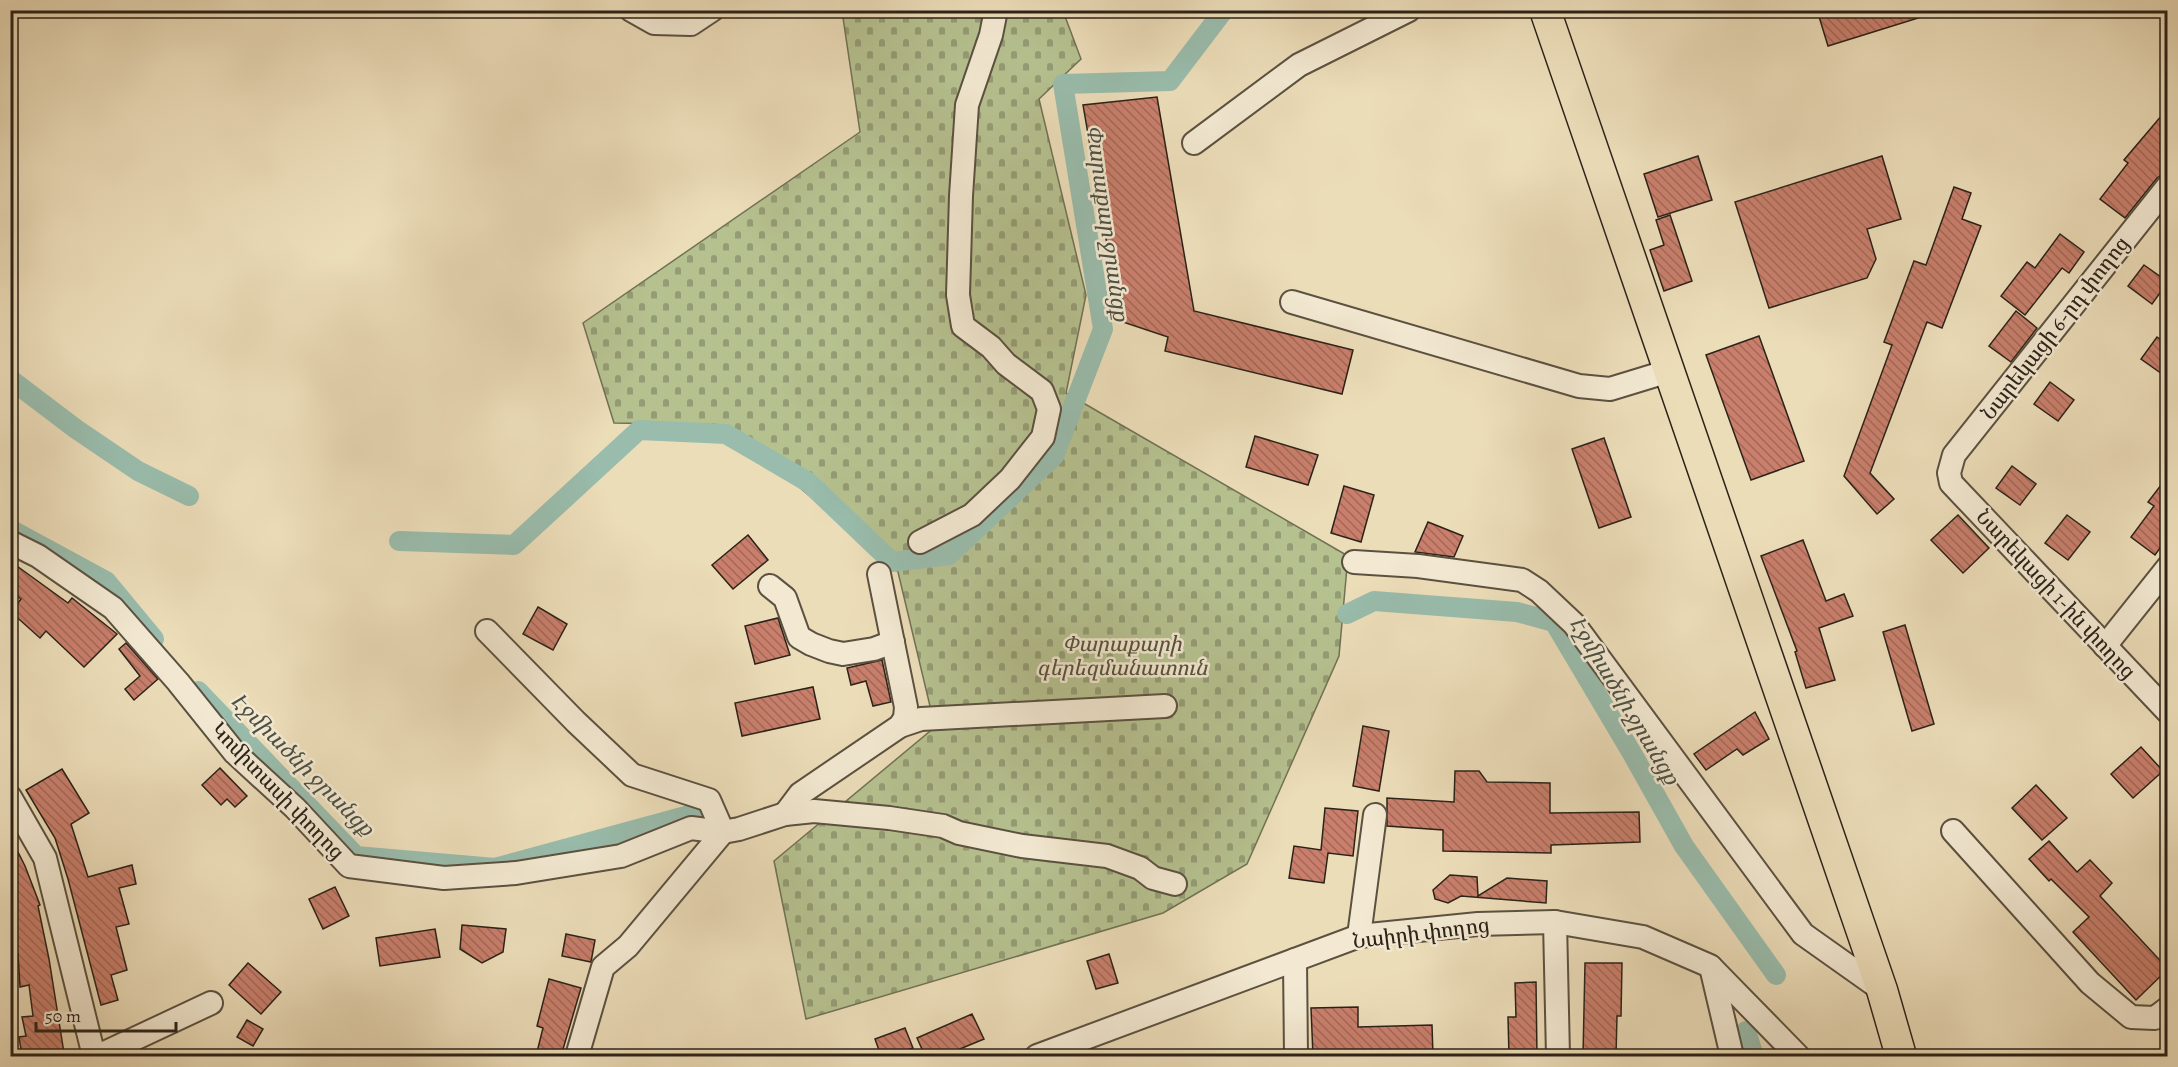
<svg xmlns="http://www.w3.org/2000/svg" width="2178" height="1067" font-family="Alegreya,'Noto Serif Armenian',serif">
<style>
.cemetery{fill:url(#cemetery-stones);stroke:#707254;stroke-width:1.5}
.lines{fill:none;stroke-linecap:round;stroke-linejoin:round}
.canal{stroke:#99bcac;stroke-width:20}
.building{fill:url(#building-back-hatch);stroke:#2b2218;stroke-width:1.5}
.minor-casing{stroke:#5b5140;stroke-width:26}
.major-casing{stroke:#2b2218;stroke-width:33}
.minor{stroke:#f3e9d2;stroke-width:22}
.major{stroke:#ecddb9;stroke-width:30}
.labels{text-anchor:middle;stroke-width:5;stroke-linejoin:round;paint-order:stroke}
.street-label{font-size:21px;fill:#2b2218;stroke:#f3e9d2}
.park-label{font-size:21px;font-style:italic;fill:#55523c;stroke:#f3e9d2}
.water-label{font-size:22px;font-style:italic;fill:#4c5044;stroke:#f3e9d2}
</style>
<defs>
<pattern id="cemetery-stones" width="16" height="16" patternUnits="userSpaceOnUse" patternTransform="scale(1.5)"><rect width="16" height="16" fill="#b6c190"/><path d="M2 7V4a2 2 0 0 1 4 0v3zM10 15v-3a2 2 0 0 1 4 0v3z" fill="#949c75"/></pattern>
<pattern id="building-back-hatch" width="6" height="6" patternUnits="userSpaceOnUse" patternTransform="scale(1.5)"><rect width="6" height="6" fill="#c97f6c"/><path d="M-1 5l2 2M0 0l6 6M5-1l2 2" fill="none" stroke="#a36858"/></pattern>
</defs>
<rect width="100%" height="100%" fill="#ecddb9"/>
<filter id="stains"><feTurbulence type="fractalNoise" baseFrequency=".00333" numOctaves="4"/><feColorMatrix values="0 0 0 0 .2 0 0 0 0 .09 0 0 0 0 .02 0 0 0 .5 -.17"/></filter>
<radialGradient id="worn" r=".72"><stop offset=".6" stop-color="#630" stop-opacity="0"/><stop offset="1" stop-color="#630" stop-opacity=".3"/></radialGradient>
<path class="cemetery" d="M 842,11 L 1063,11 L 1081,59 L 1039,99 L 1086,295 L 1066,393 L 1348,556 L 1339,656 L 1247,864 L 1163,913 L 806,1019 L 774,861 L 935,727 L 898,572 L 727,425 L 614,423 L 583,323 L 860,132 Z"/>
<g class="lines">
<g class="canal">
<path d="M 10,379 L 76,429 L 138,471 L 189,496"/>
<path d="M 10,529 L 106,581 L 154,639"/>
<path d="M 399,541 L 514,545 L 639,430 L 726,434 L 808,482 L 892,562 L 949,555 L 1054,456 L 1103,329 L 1063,84 L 1170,81 L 1224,10"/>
<path d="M 1347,614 L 1374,601 L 1517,612 L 1554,622 L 1633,755 L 1684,846 L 1776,975"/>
<path d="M 198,691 L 356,856 L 495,868 L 697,813"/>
<path d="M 1746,1031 L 1754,1056"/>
</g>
</g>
<g class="building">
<path d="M 1817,10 L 1930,10 L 1931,14 L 1828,46 Z"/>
<path d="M 1157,97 L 1194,311 L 1353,350 L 1342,394 L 1165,351 L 1168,337 L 1120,321 L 1124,286 L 1114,285 L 1083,105 Z"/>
<path d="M 2168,108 L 2168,171 L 2157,178 L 2125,218 L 2100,199 L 2128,163 L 2124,160 Z"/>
<path d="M 1698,156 L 1712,200 L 1658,217 L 1644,174 Z"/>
<path d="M 1882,156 L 1901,219 L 1867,229 L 1876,259 L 1867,278 L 1769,308 L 1735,202 Z"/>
<path d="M 1954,187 L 1971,193 L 1962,219 L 1981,226 L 1942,328 L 1927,322 L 1870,473 L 1894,499 L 1877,514 L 1844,476 L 1892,345 L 1884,342 L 1914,261 L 1926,265 Z"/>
<path d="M 1670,215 L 1692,281 L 1664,291 L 1650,250 L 1664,245 L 1656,220 Z"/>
<path d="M 2060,234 L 2084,252 L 2069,273 L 2062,268 L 2025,315 L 2001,296 L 2027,262 L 2035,268 Z"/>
<path d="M 2144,265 L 2168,282 L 2152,304 L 2128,286 Z"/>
<path d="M 2016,311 L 2037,328 L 2011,362 L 1989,346 Z"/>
<path d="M 1759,336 L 1804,461 L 1751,480 L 1706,355 Z"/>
<path d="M 2157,337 L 2168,345 L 2168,378 L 2141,359 Z"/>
<path d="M 2050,382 L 2074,400 L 2058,421 L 2034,404 Z"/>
<path d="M 1255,436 L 1318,455 L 1308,485 L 1246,467 Z"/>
<path d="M 1604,438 L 1631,517 L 1599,528 L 1572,449 Z"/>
<path d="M 2012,466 L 2036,484 L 2020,505 L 1996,488 Z"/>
<path d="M 2168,476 L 2168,537 L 2155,555 L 2131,537 L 2154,506 L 2148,502 Z"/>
<path d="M 1344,486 L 1374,495 L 1361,542 L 1331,533 Z"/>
<path d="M 1958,515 L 1989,548 L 1963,573 L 1931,540 Z"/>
<path d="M 2067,515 L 2090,532 L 2068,560 L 2045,543 Z"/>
<path d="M 1428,522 L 1463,536 L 1454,557 L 1415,552 Z"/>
<path d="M 748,535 L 768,560 L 733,589 L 712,565 Z"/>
<path d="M 1803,540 L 1826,601 L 1844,594 L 1853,616 L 1819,628 L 1835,680 L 1806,688 L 1795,652 L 1797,651 L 1761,556 Z"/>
<path d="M 10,561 L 68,603 L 72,598 L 117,634 L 84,667 L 46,631 L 40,638 L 11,612 L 21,599 L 10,590 Z"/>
<path d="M 538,607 L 567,624 L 553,650 L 523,634 Z"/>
<path d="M 778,618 L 790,655 L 755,664 L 745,626 Z"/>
<path d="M 1905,625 L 1934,724 L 1912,731 L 1883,632 Z"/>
<path d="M 126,643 L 158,679 L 134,700 L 125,689 L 140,676 L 119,649 Z"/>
<path d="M 882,660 L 891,702 L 873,706 L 866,681 L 851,685 L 847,668 Z"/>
<path d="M 813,687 L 820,719 L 742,736 L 735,703 Z"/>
<path d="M 1755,712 L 1769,739 L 1743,755 L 1737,749 L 1706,770 L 1694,754 Z"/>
<path d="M 1363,726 L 1389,731 L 1379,791 L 1353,786 Z"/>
<path d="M 2141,747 L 2163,771 L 2133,798 L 2111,774 Z"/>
<path d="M 220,768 L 247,796 L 235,807 L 227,799 L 221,805 L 202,785 Z"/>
<path d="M 62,769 L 89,813 L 71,824 L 88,877 L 132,865 L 136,884 L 119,888 L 129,924 L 116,927 L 127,970 L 111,975 L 118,1000 L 101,1005 L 68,879 L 55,838 L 26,790 Z"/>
<path d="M 1455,771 L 1479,771 L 1487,782 L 1550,783 L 1550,813 L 1639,812 L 1640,842 L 1551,845 L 1551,853 L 1443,851 L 1443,830 L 1387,826 L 1387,798 L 1454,802 Z"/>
<path d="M 2036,785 L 2067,818 L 2042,840 L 2012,808 Z"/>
<path d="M 1325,808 L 1358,811 L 1353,856 L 1328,853 L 1324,883 L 1289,878 L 1294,846 L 1321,850 Z"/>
<path d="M 10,836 L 25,866 L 40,905 L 38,906 L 49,959 L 64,1053 L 51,1056 L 22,1056 L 19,1037 L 26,1036 L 22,1017 L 33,1016 L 29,985 L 20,987 L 18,954 L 10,930 Z"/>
<path d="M 2049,841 L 2077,872 L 2090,860 L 2112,883 L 2100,896 L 2168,969 L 2136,1000 L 2073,932 L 2089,917 L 2051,879 L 2049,881 L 2029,859 Z"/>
<path d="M 1450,875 L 1477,877 L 1478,896 L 1507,878 L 1547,881 L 1546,903 L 1461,896 L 1448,903 L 1435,899 L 1433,890 Z"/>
<path d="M 335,887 L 349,916 L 323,929 L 309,899 Z"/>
<path d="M 462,925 L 506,929 L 503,952 L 482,963 L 460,949 Z"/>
<path d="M 435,929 L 440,957 L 380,966 L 376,938 Z"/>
<path d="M 566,934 L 595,940 L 591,962 L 562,956 Z"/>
<path d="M 1109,954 L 1118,983 L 1096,989 L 1087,961 Z"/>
<path d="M 248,963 L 281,992 L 261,1014 L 229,985 Z"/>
<path d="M 1585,963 L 1622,963 L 1621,1016 L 1617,1016 L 1616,1056 L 1583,1056 Z"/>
<path d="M 549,979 L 581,988 L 561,1056 L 536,1056 L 543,1028 L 537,1026 Z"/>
<path d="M 1536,982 L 1537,1056 L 1509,1056 L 1508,1017 L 1516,1017 L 1515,983 Z"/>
<path d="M 1358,1007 L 1358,1027 L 1432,1025 L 1433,1056 L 1313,1056 L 1311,1008 Z"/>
<path d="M 972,1014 L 984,1039 L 943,1056 L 925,1056 L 917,1038 Z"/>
<path d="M 247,1020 L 263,1029 L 253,1046 L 237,1037 Z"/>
<path d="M 905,1028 L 913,1048 L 889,1056 L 881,1056 L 875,1039 Z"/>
</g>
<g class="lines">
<defs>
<g id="minor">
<path d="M 631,10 L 654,23 L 691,24 L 712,10"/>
<path d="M 1194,143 L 1299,65 L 1409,10"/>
<path d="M 2168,186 L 1954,455 L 1949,473 L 1951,483 L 2168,712"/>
<path d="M 1292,302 L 1579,386 L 1610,389 L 1669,371"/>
<path d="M 10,542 L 38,556 L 113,608 L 178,682 L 235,753 L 295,808 L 349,866 L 444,878 L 516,873 L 621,856 L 691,828 L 723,832 L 739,829 L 785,814 L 814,811 L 889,818 L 943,826 L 959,833 L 1022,846 L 1107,856 L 1140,868 L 1153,878 L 1175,884"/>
<path d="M 920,542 L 972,515 L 1010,479 L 1043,437 L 1049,409 L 1042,391 L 1006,364 L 991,347 L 963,326 L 958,295 L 961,196 L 967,105 L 991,35 L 996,10"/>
<path d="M 1354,562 L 1418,566 L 1522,580 L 1539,591 L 1574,624 L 1803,934 L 1882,990"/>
<path d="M 770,586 L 785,598 L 799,637 L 811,644 L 829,651 L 843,654 L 874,649 L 893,642"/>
<path d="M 487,631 L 576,722 L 632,775 L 709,800 L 723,832 L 628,946 L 603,967 L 577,1056"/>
<path d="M 2105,646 L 2168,567"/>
<path d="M 900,726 L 921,719 L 1165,706"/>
<path d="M 10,797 L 45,858 L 94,1056"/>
<path d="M 785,814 L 800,794 L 900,726 L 905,718 L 906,707 L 879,574"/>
<path d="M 1953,831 L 2090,983 L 2131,1017 L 2155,1018 L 2168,1008"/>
<path d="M 1555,922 L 1558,1056"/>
<path d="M 1359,936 L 1375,815"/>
<path d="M 1295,960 L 1296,1056"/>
<path d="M 1711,967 L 1732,1056"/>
<path d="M 98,1056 L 211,1003"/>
<path d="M 1037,1056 L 1359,936 L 1478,924 L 1555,922 L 1643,937 L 1710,966 L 1798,1056"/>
</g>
<path id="major" d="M 1545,10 L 1882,990 L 1901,1056"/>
</defs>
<use href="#minor" class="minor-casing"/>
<use href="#major" class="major-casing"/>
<use href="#minor" class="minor"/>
<use href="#major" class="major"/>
</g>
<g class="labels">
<g class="street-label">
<text transform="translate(2055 328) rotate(-52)" y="7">Նարեկացի 6-րդ փողոց</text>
<text transform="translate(2056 594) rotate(47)" y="7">Նարեկացի 1-ին փողոց</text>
<text transform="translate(278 791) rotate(46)" y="7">Կոմիտասի փողոց</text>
<text transform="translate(1421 933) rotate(-7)" y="7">Նաիրի փողոց</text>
</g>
<g class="park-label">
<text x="1122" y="651">Փարաքարի<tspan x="1122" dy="24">գերեզմանատուն</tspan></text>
</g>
<g class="water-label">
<text transform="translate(1108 223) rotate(82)" y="8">Փարաքար ջրանցք</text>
<text transform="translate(1625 700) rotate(59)" y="8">Էջմիածնի ջրանցք</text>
<text transform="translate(303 764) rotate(45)" y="8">Էջմիածնի ջրանցք</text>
</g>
</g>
<rect width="2178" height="1067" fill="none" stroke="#ecddb9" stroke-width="36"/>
<rect x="12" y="12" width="2154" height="1043" fill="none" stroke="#2b2218" stroke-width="3"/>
<rect x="18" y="18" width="2142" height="1031" fill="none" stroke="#2b2218" stroke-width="1.5"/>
<path d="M36 1022v9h140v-9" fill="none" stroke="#2b2218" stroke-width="3"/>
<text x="45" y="1022" font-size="18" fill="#2b2218" stroke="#f3e9d2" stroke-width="4.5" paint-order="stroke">50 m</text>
<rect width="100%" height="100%" filter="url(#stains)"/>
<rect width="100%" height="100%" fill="url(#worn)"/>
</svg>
